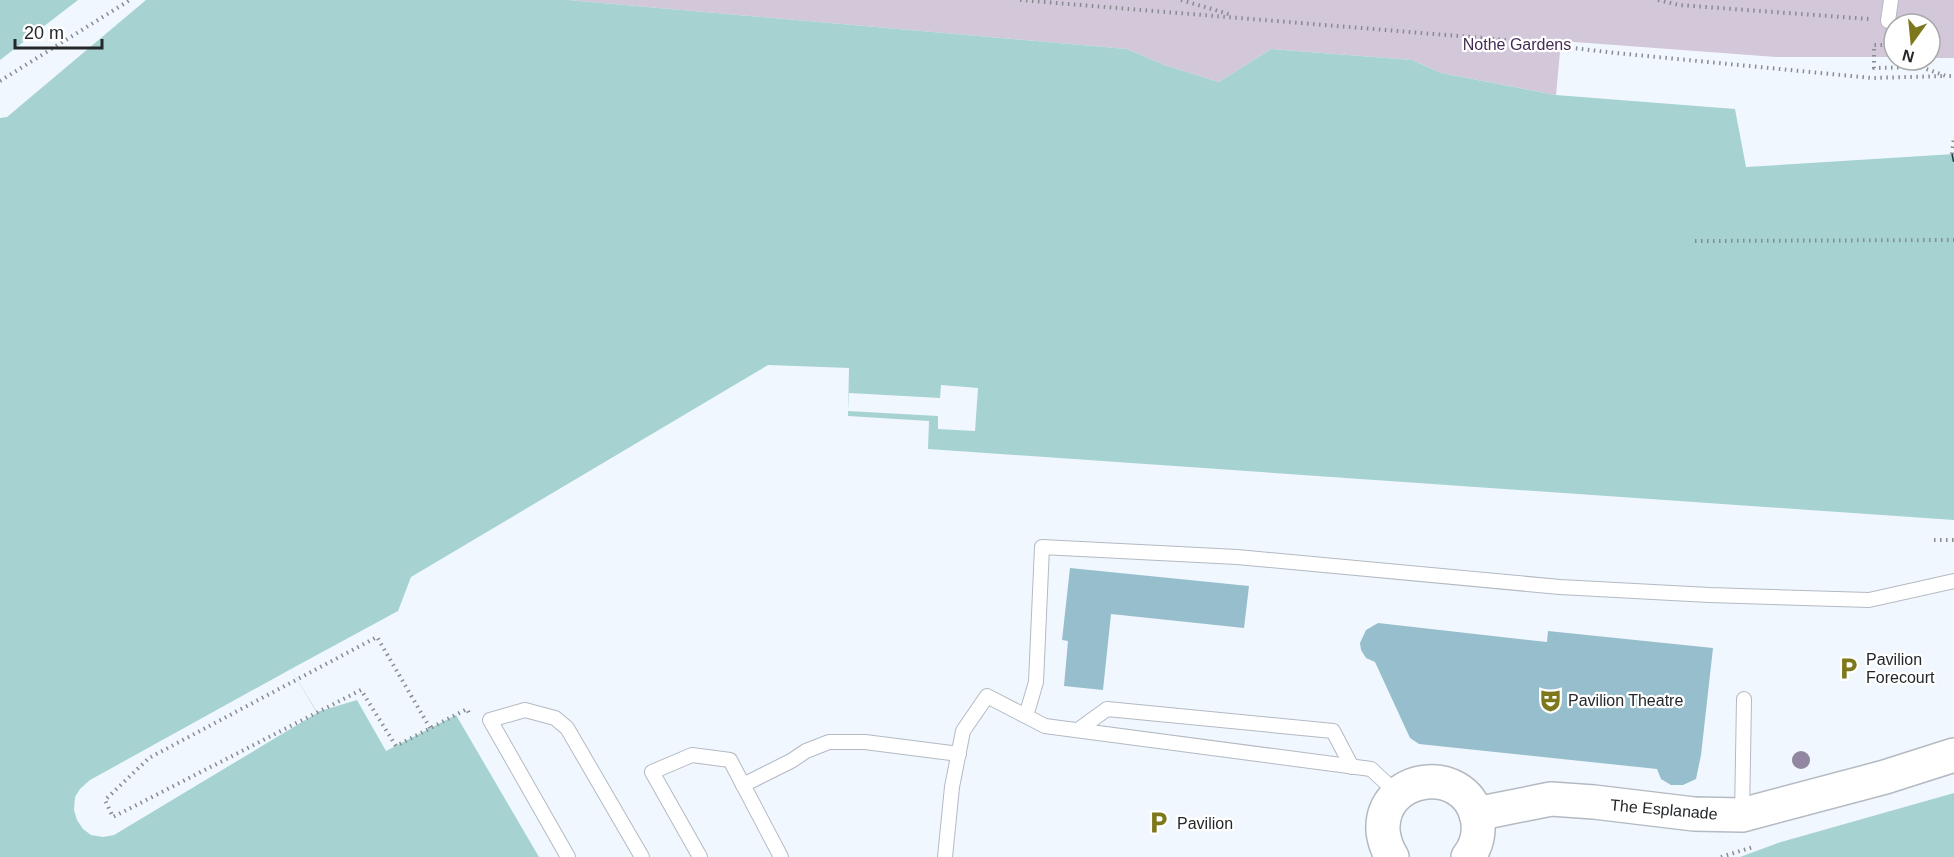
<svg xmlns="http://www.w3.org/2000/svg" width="1954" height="857" font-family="Arial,sans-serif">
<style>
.green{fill:#d3c7da}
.water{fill:#a6d3d2}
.pier{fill:#f1f7fe}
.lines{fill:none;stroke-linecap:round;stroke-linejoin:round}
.ferry{stroke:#153f3f;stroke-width:1.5;stroke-dasharray:8 6;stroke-linecap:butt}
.building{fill:#97becd}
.lane-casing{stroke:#b3bac2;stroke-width:16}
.secondary-casing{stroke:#b3bac2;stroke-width:36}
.path{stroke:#888c91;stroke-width:4;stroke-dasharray:1.5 4.5;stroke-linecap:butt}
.lane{stroke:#fff;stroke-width:14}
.secondary{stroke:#fff;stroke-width:33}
.tree{fill:#9287a0}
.labels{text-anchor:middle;stroke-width:4.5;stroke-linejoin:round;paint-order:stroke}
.park-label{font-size:16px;fill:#452b54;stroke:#fff}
.poi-label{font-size:16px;fill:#25282b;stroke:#fff;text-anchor:start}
.street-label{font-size:16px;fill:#25282b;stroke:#fff}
</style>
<rect width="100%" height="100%" fill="#f1f7fe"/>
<path class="green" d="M 568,0 L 1954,0 L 1954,58 L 1930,58 L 1930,24 L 1894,24 L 1894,57 L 1776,57 L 1561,41 L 1556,95 L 1441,73 L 1412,60 L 1271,49 L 1219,82 L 1164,65 L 1127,49 Z"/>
<g class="water">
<path d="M 0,0 L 78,0 L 0,60 Z"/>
<path d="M 146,0 L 568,0 L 1127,49 L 1164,65 L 1219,82 L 1271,49 L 1412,60 L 1441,73 L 1556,95 L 1735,109 L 1746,167 L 1954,154 L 1954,520 L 928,449 L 929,421 L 848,416 L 849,368 L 768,365 L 411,577 L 398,611 L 291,669 L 317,712 L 357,700 L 386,751 L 456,715 L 539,857 L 0,857 L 0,118 L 7,117 Z"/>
<path d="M 1954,793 L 1954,857 L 1740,857 L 1781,842 Z"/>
</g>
<g class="pier">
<path d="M 941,385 L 978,388 L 975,431 L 938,429 L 938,416 L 848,411 L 849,393 L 940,398 Z"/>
<path d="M 291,669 L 317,713 L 114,835 L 103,837 L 91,835 L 83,829 L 77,820 L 74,810 L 75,797 L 80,789 L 90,780 Z"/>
</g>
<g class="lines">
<path class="ferry" d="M 1952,154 L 1954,164"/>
</g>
<g class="building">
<path d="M 1070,568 L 1249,586 L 1244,628 L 1111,614 L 1103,690 L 1064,686 L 1068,641 L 1062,640 Z"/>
<path d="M 1378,623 L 1547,642 L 1548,631 L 1713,648 L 1701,755 L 1696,779 L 1683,785 L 1671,785 L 1661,779 L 1657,769 L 1419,744 L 1410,738 L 1375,662 L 1366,658 L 1361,650 L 1360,643 L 1366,630 Z"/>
</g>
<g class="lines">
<defs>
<g id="lane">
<path d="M 1888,21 L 1891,0"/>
<path d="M 1026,716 L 1036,682 L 1042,547 L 1237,557 L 1560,587 L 1709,595 L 1869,600 L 1954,581"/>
<path d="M 1078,730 L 1107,709 L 1333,731 L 1352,767"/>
<path d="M 743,785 L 791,761 L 806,751 L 829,742 L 865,742 L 959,754"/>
<path d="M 1742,815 L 1744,699"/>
<path d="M 568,857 L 490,720 L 525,710 L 555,718 L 567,728 L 642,857"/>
<path d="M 700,857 L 652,772 L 692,755 L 730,760 L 781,857"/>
<path d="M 945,857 L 952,787 L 963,731 L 987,696 L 1045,726 L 1371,769 L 1398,794"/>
</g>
<g id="secondary">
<path d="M 1476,814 L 1551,799 L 1594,802 L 1694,814 L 1742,815 L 1885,777 L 1954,755"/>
<path d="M 1392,857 C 1387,849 1384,840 1383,831 C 1380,774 1464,763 1477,817 C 1480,831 1477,846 1468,857"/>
</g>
</defs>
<use href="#lane" class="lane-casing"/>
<use href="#secondary" class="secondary-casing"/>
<g class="path">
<path d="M 1020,0 L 1495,39 L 1616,53 L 1872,78 L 1946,76"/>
<path d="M 1181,0 L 1232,15"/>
<path d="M 1658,0 L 1679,5 L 1869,19"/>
<path d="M 1910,22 L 1917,22 L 1917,24"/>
<path d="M 1894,45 L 1874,45 L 1874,68 L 1921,67 L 1946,76 L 1954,76"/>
<path d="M 0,81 L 130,0"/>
<path d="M 1952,154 L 1954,137"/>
<path d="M 1695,241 L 1954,240"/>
<path d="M 1934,540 L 1954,540"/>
<path d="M 430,728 L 377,637 L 149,758 L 105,800 L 113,817 L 361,690 L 396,746 L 467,709 L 469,713"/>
<path d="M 1721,857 L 1753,847"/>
</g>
<use href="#lane" class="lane"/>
<use href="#secondary" class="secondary"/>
</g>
<circle class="tree" cx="1801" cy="760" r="9"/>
<defs>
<symbol id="parking-bare" viewBox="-9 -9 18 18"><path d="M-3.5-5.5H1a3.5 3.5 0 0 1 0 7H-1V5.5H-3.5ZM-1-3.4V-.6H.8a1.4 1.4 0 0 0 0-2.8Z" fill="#7e781d" stroke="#fff" stroke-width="2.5" paint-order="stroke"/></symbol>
<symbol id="theatre-bare" viewBox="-9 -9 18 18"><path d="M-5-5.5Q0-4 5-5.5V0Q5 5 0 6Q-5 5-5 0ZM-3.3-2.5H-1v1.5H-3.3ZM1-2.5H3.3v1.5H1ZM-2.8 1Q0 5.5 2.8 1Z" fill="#7e781d" stroke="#fff" stroke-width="2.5" paint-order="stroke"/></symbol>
</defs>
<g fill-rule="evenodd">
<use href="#parking-bare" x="1832" y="652" width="33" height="33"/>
<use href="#theatre-bare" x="1534" y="684" width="33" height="33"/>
<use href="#parking-bare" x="1142" y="806" width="33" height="33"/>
</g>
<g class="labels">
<g class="park-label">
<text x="1517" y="50">Nothe Gardens</text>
</g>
<g class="poi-label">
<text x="1866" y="665">Pavilion<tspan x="1866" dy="18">Forecourt</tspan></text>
<text x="1568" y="706">Pavilion Theatre</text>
<text x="1177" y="829">Pavilion</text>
</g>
<g class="street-label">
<text transform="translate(1664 809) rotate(5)" y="6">The Esplanade</text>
</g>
</g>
<g transform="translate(1912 42) rotate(195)"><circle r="28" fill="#ffffff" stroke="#a8a9aa" stroke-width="1.5"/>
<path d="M0-4.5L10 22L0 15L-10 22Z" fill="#7e781d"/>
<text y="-9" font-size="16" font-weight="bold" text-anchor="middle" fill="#25282b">N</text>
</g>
<path d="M15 39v9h87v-9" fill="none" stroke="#25282b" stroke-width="3"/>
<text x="24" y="39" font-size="18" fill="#25282b" stroke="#ffffff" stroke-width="4.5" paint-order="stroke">20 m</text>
</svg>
